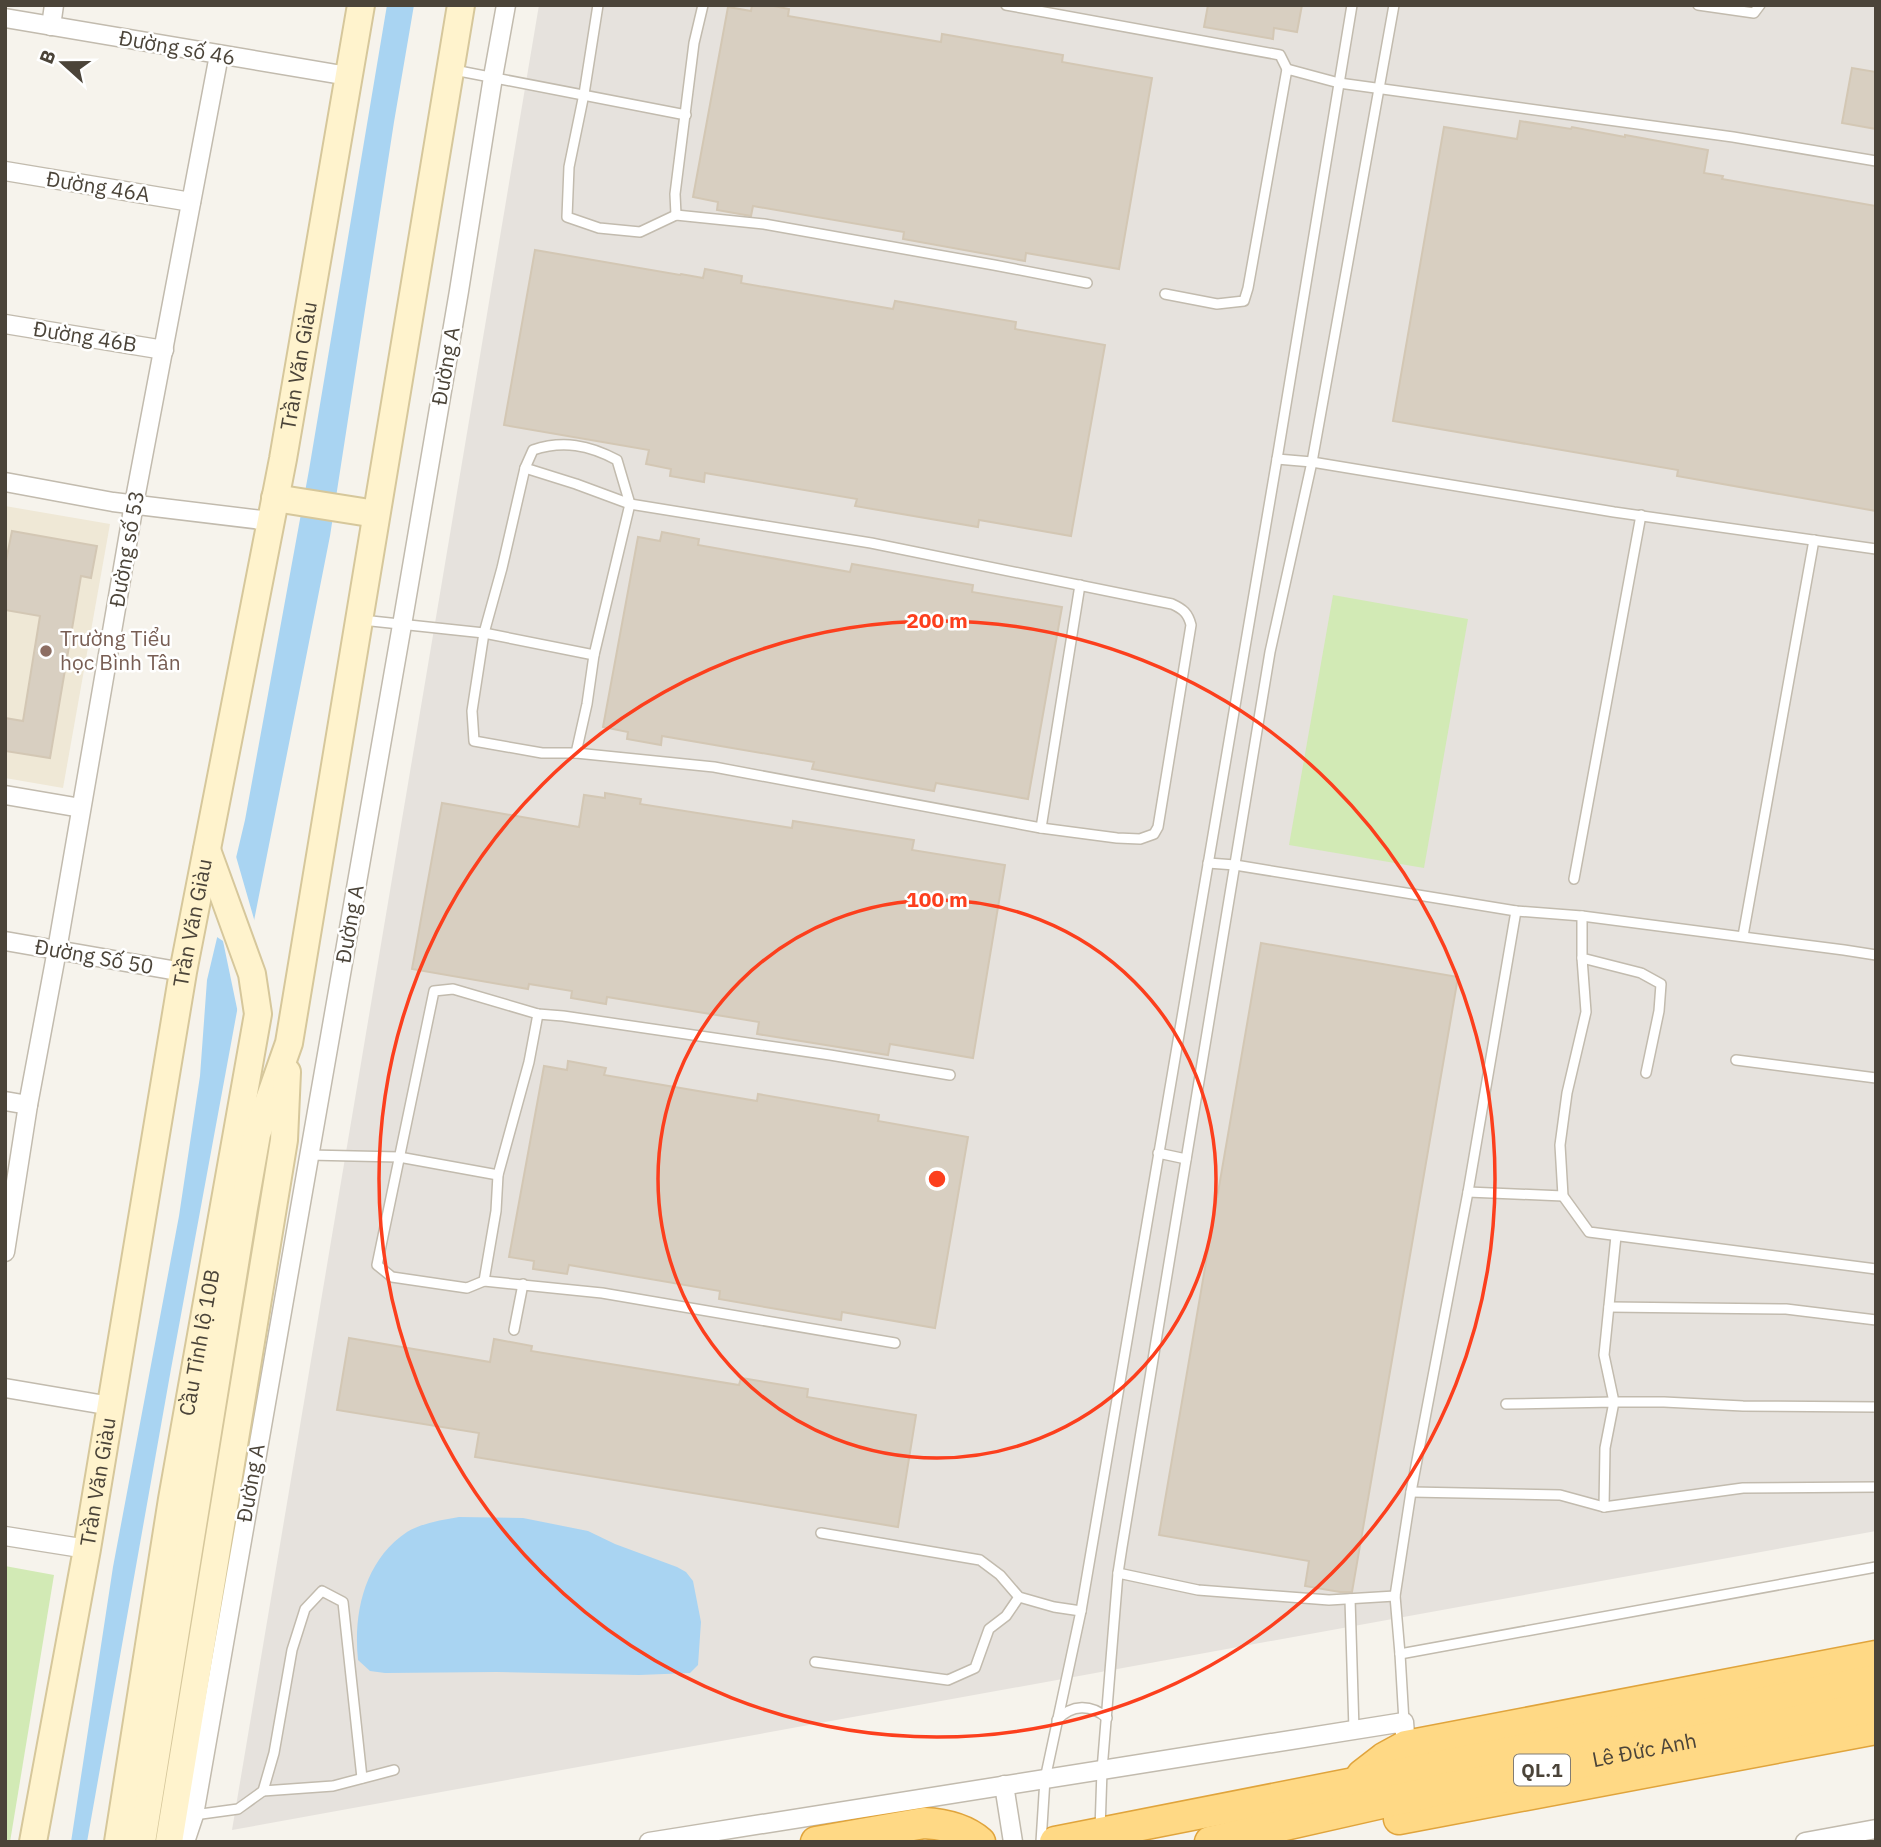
<svg xmlns="http://www.w3.org/2000/svg" width="1881" height="1847" font-family="'IBM Plex Sans',sans-serif">
<style>
.industrial{fill:#e6e2dd}
.education{fill:#efe8d6}
.green{fill:#d2eab5}
.water{fill:#a9d4f2}
.pier{fill:#f6f3ec}
.building{fill:#d8cfc1;stroke:#d3c7b4;stroke-width:2}
.lines{fill:none;stroke-linecap:round;stroke-linejoin:round}
.service-casing{stroke:#c2bbae;stroke-width:12}
.minor-casing{stroke:#c2bbae;stroke-width:21}
.secondary-casing{stroke:#d6c79b;stroke-width:30}
.trunk-casing{stroke:#e0a43c;stroke-width:33}
.service{stroke:#fff;stroke-width:9}
.minor{stroke:#fff;stroke-width:18}
.secondary{stroke:#fff3cd;stroke-width:26}
.trunk{stroke:#ffd985;stroke-width:30}
.ring{fill:none;stroke:#fc3f1d;stroke-width:3.5}
.education-dot{fill:#8d6e63;stroke:#fff;stroke-width:2.5}
.labels{text-anchor:middle;stroke-width:5;stroke-linejoin:round;paint-order:stroke}
.shield{fill:#fff;stroke:#817c74;stroke-width:2}
.shield-label{font-size:19px;font-weight:bold;fill:#4b4439}
.street-label{font-size:21px;fill:#4b4439;stroke:#fff}
.education-label{font-size:21px;fill:#785e54;stroke:#fff;text-anchor:start}
.centre{fill:#fc3f1d;stroke:#fff;stroke-width:3.5}
.ring-label{font-size:21px;text-anchor:middle;font-weight:bold;fill:#fc3f1d;stroke:#fff;stroke-width:5;stroke-linejoin:round;paint-order:stroke}
</style>
<rect width="100%" height="100%" fill="#f6f3ec"/>
<path class="industrial" d="M 539,5 L 1876,5 L 1876,1531 L 232,1830 Z"/>
<path class="education" d="M 5,506 L 110,524 L 63,788 L 5,778 Z"/>
<g class="green">
<path d="M 1333,595 L 1468,619 L 1424,868 L 1289,845 Z"/>
<path d="M 5,1566 L 54,1575 L 10,1842 L 5,1842 Z"/>
</g>
<g class="water">
<path d="M 387,5 L 414,5 L 394,122 L 330,536 L 249,946 L 171,1369 L 87,1842 L 71,1842 L 113,1567 L 179,1216 L 200,1076 L 207,980 L 245,820 L 309,470 Z"/>
<path d="M 459,1517 L 523,1518 L 588,1531 L 615,1544 L 677,1567 L 686,1572 L 693,1581 L 701,1622 L 698,1665 L 690,1673 L 639,1675 L 497,1672 L 385,1673 L 370,1671 L 358,1660 C 353,1612 365,1560 407,1532 C 422,1523 442,1520 459,1517 Z"/>
</g>
<path class="pier" d="M 235,853 L 256,926 L 239,1018 L 223,941 L 214,935 Z"/>
<g class="building">
<path d="M 752,5 L 769,5 L 789,9 L 788,16 L 941,42 L 942,34 L 1063,55 L 1062,62 L 1152,78 L 1119,269 L 1026,253 L 1025,261 L 903,239 L 904,232 L 753,206 L 751,216 L 717,210 L 718,202 L 693,197 L 728,7 L 751,11 Z"/>
<path d="M 1208,5 L 1302,5 L 1297,32 L 1274,28 L 1273,39 L 1204,27 Z"/>
<path d="M 1852,68 L 1876,72 L 1876,129 L 1842,123 Z"/>
<path d="M 1520,121 L 1571,129 L 1572,127 L 1625,137 L 1625,135 L 1708,150 L 1704,173 L 1723,176 L 1722,179 L 1876,206 L 1876,511 L 1677,476 L 1678,470 L 1393,421 L 1444,127 L 1517,139 Z"/>
<path d="M 535,250 L 680,275 L 681,274 L 703,278 L 705,269 L 742,276 L 741,283 L 893,309 L 895,301 L 1016,322 L 1015,329 L 1105,345 L 1071,536 L 979,520 L 978,527 L 855,506 L 857,499 L 705,473 L 704,482 L 670,476 L 671,469 L 646,464 L 649,450 L 504,425 Z"/>
<path d="M 12,531 L 97,546 L 91,578 L 81,576 L 50,758 L 5,751 L 5,718 L 23,721 L 40,616 L 5,610 L 5,566 Z"/>
<path d="M 662,532 L 699,539 L 698,545 L 850,572 L 852,564 L 973,585 L 972,592 L 1062,607 L 1028,799 L 936,783 L 934,791 L 812,769 L 814,762 L 662,736 L 661,745 L 627,739 L 628,732 L 603,727 L 638,537 L 660,541 Z"/>
<path d="M 605,793 L 641,799 L 640,804 L 792,828 L 793,821 L 914,840 L 912,850 L 1005,865 L 973,1058 L 890,1044 L 888,1055 L 757,1034 L 759,1022 L 607,997 L 606,1004 L 571,998 L 572,991 L 529,984 L 528,989 L 412,969 L 442,803 L 579,827 L 584,795 L 605,798 Z"/>
<path d="M 1261,943 L 1458,977 L 1352,1592 L 1340,1592 L 1305,1586 L 1309,1561 L 1159,1535 Z"/>
<path d="M 568,1061 L 606,1068 L 604,1075 L 757,1101 L 758,1094 L 879,1115 L 878,1121 L 968,1137 L 935,1328 L 842,1312 L 841,1320 L 719,1299 L 720,1291 L 569,1265 L 567,1274 L 533,1269 L 534,1261 L 509,1257 L 544,1066 L 567,1070 Z"/>
<path d="M 349,1338 L 490,1362 L 494,1339 L 532,1346 L 531,1351 L 739,1385 L 741,1378 L 808,1389 L 807,1397 L 916,1415 L 898,1527 L 475,1457 L 479,1433 L 337,1410 Z"/>
</g>
<g class="lines">
<defs>
<g id="service">
<path d="M 598,5 L 584,94 L 569,167 L 567,217 L 599,228 L 640,232 L 676,215 L 764,224 L 994,265 L 1087,283"/>
<path d="M 1006,5 L 1280,55 L 1287,69"/>
<path d="M 1698,5 L 1754,13 L 1760,5"/>
<path d="M 454,70 L 686,115"/>
<path d="M 676,215 L 675,194 L 694,43 L 703,5"/>
<path d="M 1165,294 L 1217,304 L 1244,301 L 1248,288 L 1287,69 L 1339,83 L 1733,137 L 1876,161"/>
<path d="M 1277,459 L 1312,462 L 1614,512 L 1876,549"/>
<path d="M 362,620 L 484,633 L 594,655 L 587,704 L 576,753 L 714,767 L 1041,828 L 1117,838 L 1140,839 L 1154,834 L 1158,827 L 1191,625 C 1188,613 1183,609 1172,604 L 871,543 L 630,504 L 576,484 L 525,468"/>
<path d="M 576,753 L 542,753 L 474,741 L 472,711 L 484,633 L 502,568 L 525,468 L 533,450 C 563,440 589,445 617,460 L 630,504 L 594,655"/>
<path d="M 1041,828 L 1080,585"/>
<path d="M 1208,863 L 1235,865 L 1516,911 L 1582,916 L 1844,950 L 1876,955"/>
<path d="M 1574,879 L 1641,515"/>
<path d="M 1582,916 L 1582,958 L 1641,973 L 1661,984 L 1659,1011 L 1646,1073"/>
<path d="M 1743,936 L 1814,540"/>
<path d="M 1582,958 L 1586,1012 L 1567,1093 L 1560,1145 L 1563,1196 L 1589,1232 L 1876,1269"/>
<path d="M 1736,1060 L 1876,1078"/>
<path d="M 1158,1153 L 1186,1159"/>
<path d="M 309,1155 L 399,1157 L 498,1175"/>
<path d="M 1468,1192 L 1563,1196"/>
<path d="M 1616,1236 L 1604,1355 L 1614,1402 L 1664,1402 L 1743,1406 L 1876,1407"/>
<path d="M 484,1281 L 496,1211 L 498,1175 L 529,1062 L 538,1014"/>
<path d="M 1609,1307 L 1786,1309 L 1876,1320"/>
<path d="M 514,1330 L 523,1284"/>
<path d="M 895,1343 L 602,1293 L 484,1281 L 467,1288 L 392,1277 L 377,1265 L 434,991 L 453,989 L 538,1014 L 563,1016 L 830,1055 L 950,1075"/>
<path d="M 1506,1404 L 1614,1402 L 1605,1448 L 1604,1507"/>
<path d="M 1411,1492 L 1560,1495 L 1604,1507 L 1743,1488 L 1876,1487"/>
<path d="M 821,1533 L 980,1560 L 1000,1575 L 1019,1597 L 1054,1607 L 1081,1611"/>
<path d="M 1118,1573 L 1198,1590 L 1329,1600 L 1395,1596"/>
<path d="M 1350,1599 L 1354,1730"/>
<path d="M 1400,1654 L 1876,1567"/>
<path d="M 815,1662 L 948,1680 L 975,1668 L 989,1629 L 1006,1616 L 1019,1597"/>
<path d="M 1057,1720 C 1072,1704 1091,1704 1107,1718"/>
<path d="M 1404,1722 L 1400,1654 L 1395,1596 L 1411,1492 L 1468,1192 L 1516,911"/>
<path d="M 263,1791 L 333,1786 L 394,1770"/>
<path d="M 194,1815 L 238,1809 L 263,1791 L 274,1753 L 292,1650 L 305,1609 L 322,1591 L 343,1602 L 362,1778"/>
<path d="M 1100,1830 L 1102,1770 L 1118,1573 L 1122,1547 L 1270,652 L 1312,462 L 1394,5"/>
<path d="M 1041,1842 L 1045,1779 L 1081,1611 L 1277,459 L 1352,5"/>
</g>
<g id="minor">
<path d="M 5,18 L 348,76"/>
<path d="M 51,26 L 54,5"/>
<path d="M 5,171 L 191,202"/>
<path d="M 5,324 L 164,350"/>
<path d="M 5,482 L 113,502 L 270,521"/>
<path d="M 5,795 L 81,808"/>
<path d="M 5,941 L 183,972"/>
<path d="M 5,1101 L 28,1105"/>
<path d="M 5,1252 L 28,1105 L 57,950 L 134,504 L 219,55"/>
<path d="M 5,1388 L 111,1406"/>
<path d="M 5,1536 L 87,1549"/>
<path d="M 1004,1785 L 1013,1842"/>
<path d="M 185,1842 L 194,1815 L 402,625 L 459,291 L 493,77 L 506,5"/>
<path d="M 649,1842 L 1404,1722 L 1406,1746"/>
<path d="M 1805,1842 L 1876,1829"/>
</g>
<g id="secondary">
<path d="M 275,498 L 376,514"/>
<path id="s1" d="M 33,1842 L 87,1549 L 183,972 L 283,459 L 361,5"/>
<path id="s2" d="M 118,1842 L 172,1499 L 258,1014 L 252,974 L 207,850"/>
<path d="M 142,1842 L 244,1208 L 257,1134 L 289,1043 L 461,5"/>
<path d="M 169,1842 L 284,1140 L 287,1072"/>
</g>
<g id="trunk">
<path d="M 1362,1775 L 1384,1758 L 1406,1746 L 1876,1656"/>
<path d="M 1399,1819 L 1876,1729"/>
<path d="M 816,1842 L 924,1823 C 943,1824 965,1829 980,1842"/>
<path d="M 1055,1842 L 1876,1680"/>
<path id="s3" d="M 1210,1842 L 1448,1788 L 1876,1706"/>
</g>
</defs>
<use href="#service" class="service-casing"/>
<use href="#minor" class="minor-casing"/>
<use href="#secondary" class="secondary-casing"/>
<use href="#trunk" class="trunk-casing"/>
<use href="#service" class="service"/>
<use href="#minor" class="minor"/>
<use href="#secondary" class="secondary"/>
<use href="#trunk" class="trunk"/>
</g>
<g class="ring">
<circle cx="937" cy="1179" r="279"/>
<circle cx="937" cy="1179" r="558"/>
</g>
<circle class="education-dot" cx="46" cy="651" r="7"/>
<g class="labels">
<rect class="shield" x="1514" y="1754.5" width="56" height="31" rx="5"/>
<g class="shield-label">
<text x="1542" y="1777">QL.1</text>
</g>
<g class="street-label">
<text transform="translate(177 48) rotate(10)" y="7">Đường số 46</text>
<text transform="translate(98 187) rotate(9)" y="7">Đường 46A</text>
<text transform="translate(85 337) rotate(9)" y="7">Đường 46B</text>
<text dy="7" stroke="none"><textPath href="#s1" startOffset="1500">Trần Văn Giàu</textPath></text>
<text transform="translate(446 366) rotate(-80)" y="7">Đường A</text>
<text transform="translate(127 549) rotate(-80)" y="7">Đường số 53</text>
<text dy="7" stroke="none"><textPath href="#s1" startOffset="933">Trần Văn Giàu</textPath></text>
<text transform="translate(350 924) rotate(-80)" y="7">Đường A</text>
<text transform="translate(94 957) rotate(10)" y="7">Đường Số 50</text>
<text dy="7" stroke="none"><textPath href="#s2" startOffset="506">Cầu Tỉnh lộ 10B</textPath></text>
<text dy="7" stroke="none"><textPath href="#s1" startOffset="366">Trần Văn Giàu</textPath></text>
<text transform="translate(251 1483) rotate(-80)" y="7">Đường A</text>
<text dy="7" stroke="none"><textPath href="#s3" startOffset="444">Lê Đức Anh</textPath></text>
</g>
<g class="education-label">
<text x="60" y="646">Trường Tiểu<tspan x="60" dy="24">học Bình Tân</tspan></text>
</g>
</g>
<circle cx="937" cy="1179" r="10" class="centre"/>
<g class="ring-label">
<text x="937" y="628">200 m</text>
<text x="937" y="907">100 m</text>
</g>
<rect width="1881" height="1847" fill="none" stroke="#4b4439" stroke-width="14"/>
<g transform="translate(63 63) rotate(291)" stroke="#ffffff" stroke-width="5" paint-order="stroke">
<path d="M0-5L12 26L0 18L-12 26Z" fill="#4b4439"/>
<text y="-10" font-size="19" font-weight="bold" text-anchor="middle" fill="#4b4439">B</text>
</g>
</svg>
